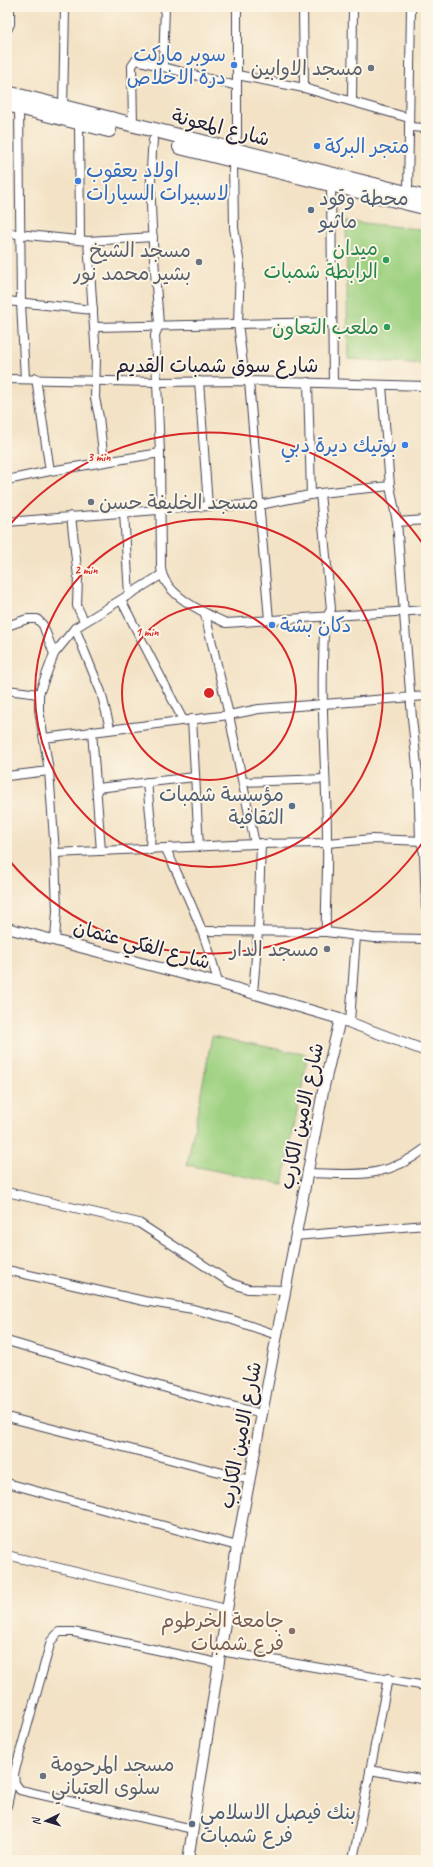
<svg xmlns="http://www.w3.org/2000/svg" width="433" height="1867" font-family="Caveat,'Playpen Sans Arabic',sans-serif">
<style>
.green{fill:#9ed181;stroke:#607a5e}
.lines{fill:none;stroke-linecap:round;stroke-linejoin:round}
.minor-casing{stroke:#413f50;stroke-width:10}
.tertiary-casing{stroke:#413f50;stroke-width:12}
.trunk-casing{stroke:#413f50;stroke-width:16}
.minor{stroke:#fff;stroke-width:8}
.tertiary{stroke:#fff;stroke-width:10}
.trunk{stroke:#fff;stroke-width:14}
.ring{fill:none;stroke:#d62828;stroke-width:2}
.shop-dot{fill:#3f7fe0;stroke:#fcf5e5;stroke-width:1.5}
.worship-dot{fill:#6b7280;stroke:#fcf5e5;stroke-width:1.5}
.service-dot{fill:#5c6f8a;stroke:#fcf5e5;stroke-width:1.5}
.leisure-dot{fill:#2e9e5b;stroke:#fcf5e5;stroke-width:1.5}
.education-dot{fill:#8d6e63;stroke:#fcf5e5;stroke-width:1.5}
.labels{text-anchor:middle;stroke-width:4;stroke-linejoin:round;paint-order:stroke}
.shop-label{font-size:20px;fill:#366cbe;stroke:#fcf5e5;text-anchor:start}
.worship-label{font-size:20px;fill:#5b616d;stroke:#fcf5e5;text-anchor:end}
.street-label{font-size:20px;fill:#22223b;stroke:#fcf5e5}
.service-label{font-size:20px;fill:#4e5e75;stroke:#fcf5e5;text-anchor:start}
.leisure-label{font-size:20px;fill:#27864d;stroke:#fcf5e5;text-anchor:end}
.education-label{font-size:20px;fill:#785e54;stroke:#fcf5e5;text-anchor:end}
.centre{fill:#d62828;stroke:#fcf5e5;stroke-width:2}
.ring-label{font-size:12px;text-anchor:middle;font-weight:bold;fill:#d62828;stroke:#fcf5e5;stroke-width:4;stroke-linejoin:round;paint-order:stroke}
</style>
<rect width="100%" height="100%" fill="#fcf5e5"/>
<filter id="ink" filterUnits="userSpaceOnUse"><feTurbulence type="fractalNoise" baseFrequency=".025" numOctaves="2"/><feDisplacementMap in="SourceGraphic" scale="8" xChannelSelector="R" yChannelSelector="G"/><feConvolveMatrix kernelMatrix="1 2 1 2 8 2 1 2 1" color-interpolation-filters="sRGB"/></filter>
<filter id="wash" filterUnits="userSpaceOnUse"><feTurbulence type="fractalNoise" baseFrequency=".012" numOctaves="4" result="noise"/><feDisplacementMap in="SourceGraphic" scale="16" xChannelSelector="R" yChannelSelector="G"/><feGaussianBlur stdDeviation="0.9" result="paint"/><feColorMatrix in="noise" values="0 0 0 0 0 0 0 0 0 0 0 0 0 0 0 0 0 1.4 0 .05"/><feComposite in="paint" operator="in"/></filter>
<g filter="url(#wash)">
<rect width="100%" height="100%" fill="#f3e2c5"/>
<g class="green">
<path d="M 346,221 L 426,230 L 426,364 L 348,359 Z"/>
<path d="M 212,1036 L 308,1055 L 283,1184 L 187,1165 Z"/>
</g>
</g>
<g filter="url(#ink)">
<g class="lines">
<defs>
<g id="minor">
<path d="M 237,7 L 237,135 L 233,161 L 234,228 L 240,265 L 238,323 L 245,381"/>
<path d="M 303,7 L 304,88"/>
<path d="M 7,30 L 10,24 L 10,7"/>
<path d="M 163,66 L 165,7"/>
<path d="M 237,75 L 304,88 L 409,118"/>
<path d="M 352,101 L 353,7"/>
<path d="M 19,107 L 21,303 L 25,379"/>
<path d="M 63,108 L 65,7"/>
<path d="M 79,122 L 80,239"/>
<path d="M 133,126 L 132,66 L 136,60 L 237,86"/>
<path d="M 409,127 L 426,128"/>
<path d="M 153,140 C 147,201 155,264 159,325 L 155,335 L 160,453 L 161,567 C 162,594 204,613 226,623 L 426,610"/>
<path d="M 331,185 L 333,383"/>
<path d="M 408,193 L 411,7"/>
<path d="M 7,233 L 88,241 L 153,237"/>
<path d="M 88,241 L 96,357 L 95,398 L 99,417 L 104,462"/>
<path d="M 7,301 L 93,310"/>
<path d="M 94,327 L 332,322"/>
<path d="M 36,378 L 50,471"/>
<path d="M 7,379 L 158,382 L 245,381 L 426,386"/>
<path d="M 199,381 L 208,506"/>
<path d="M 249,381 L 269,620"/>
<path d="M 308,382 L 311,495"/>
<path d="M 382,386 L 390,486 L 397,522 L 412,718 L 418,776 L 420,839 L 424,853 L 426,908"/>
<path d="M 7,480 L 50,471 L 160,453"/>
<path d="M 320,493 L 331,609 C 322,625 324,644 323,662 C 321,722 327,781 327,841 C 328,872 325,902 326,932"/>
<path d="M 124,512 L 129,595"/>
<path d="M 71,516 L 78,577 L 77,606 L 84,621"/>
<path d="M 7,522 L 208,506 L 259,505 L 320,493 L 390,486"/>
<path d="M 397,522 L 426,520"/>
<path d="M 121,600 L 183,720"/>
<path d="M 205,614 L 229,715 L 255,844"/>
<path d="M 7,626 L 27,619 L 37,619 L 43,625 L 54,654"/>
<path d="M 75,628 L 101,692 L 110,728"/>
<path d="M 7,690 L 39,694"/>
<path d="M 192,719 L 199,847"/>
<path d="M 92,731 L 101,851"/>
<path d="M 44,738 L 229,715 L 259,709 L 426,696"/>
<path d="M 7,776 L 49,771"/>
<path d="M 147,782 L 151,824 L 150,850"/>
<path d="M 243,782 L 325,779"/>
<path d="M 97,788 L 195,777"/>
<path d="M 166,849 C 186,893 207,935 218,983"/>
<path d="M 55,853 L 255,844 L 328,843 L 372,839 L 425,841"/>
<path d="M 203,931 L 326,932 L 373,938 L 426,939"/>
<path d="M 55,940 L 57,911 L 55,853 L 49,771 L 39,710 L 39,694 L 54,654 L 75,628 L 161,575"/>
<path d="M 253,994 L 258,932 L 261,843"/>
<path d="M 350,1022 L 356,936"/>
<path d="M 307,1173 C 356,1174 385,1180 426,1148"/>
<path d="M 7,1192 L 139,1223 L 231,1283 L 248,1289 L 285,1290"/>
<path d="M 295,1236 L 426,1225"/>
<path d="M 7,1270 L 144,1301 L 193,1309 L 227,1318 L 277,1335"/>
<path d="M 7,1341 L 190,1395 L 262,1414"/>
<path d="M 7,1417 L 250,1480"/>
<path d="M 7,1483 L 237,1546"/>
<path d="M 7,1555 L 226,1609"/>
<path d="M 220,1651 L 426,1686"/>
<path d="M 370,1770 L 426,1780"/>
<path d="M 7,1806 L 13,1778"/>
<path d="M 193,1829 L 20,1790 L 15,1783 L 14,1774 L 51,1641 L 59,1632 L 73,1632 L 218,1663"/>
<path d="M 353,1860 L 388,1678"/>
</g>
<g id="tertiary">
<path d="M 7,928 L 218,983 L 340,1019 L 426,1051"/>
<path d="M 188,1860 L 237,1546 L 324,1086 L 340,1019"/>
</g>
<g id="trunk">
<path d="M 7,93 L 426,198"/>
<path d="M 7,104 L 109,130"/>
<path d="M 180,147 L 424,207"/>
</g>
</defs>
<use href="#minor" class="minor-casing"/>
<use href="#tertiary" class="tertiary-casing"/>
<use href="#trunk" class="trunk-casing"/>
<use href="#minor" class="minor"/>
<use href="#tertiary" class="tertiary"/>
<use href="#trunk" class="trunk"/>
</g>
</g>
<g class="ring">
<circle cx="209" cy="693" r="87"/>
<circle cx="209" cy="693" r="174"/>
<path d="M425 839A261 261 0 0 1 8 859M8 527A261 261 0 0 1 425 547"/>
</g>
<g class="shop-dot">
<circle cx="234" cy="65" r="4"/>
<circle cx="317" cy="146" r="4"/>
<circle cx="78" cy="181" r="4"/>
<circle cx="405" cy="445" r="4"/>
<circle cx="272" cy="625" r="4"/>
</g>
<g class="worship-dot">
<circle cx="371" cy="68" r="4"/>
<circle cx="199" cy="262" r="4"/>
<circle cx="91" cy="502" r="4"/>
<circle cx="327" cy="949" r="4"/>
<circle cx="43" cy="1776" r="4"/>
</g>
<g class="service-dot">
<circle cx="311" cy="210" r="4"/>
<circle cx="292" cy="806" r="4"/>
<circle cx="192" cy="1824" r="4"/>
</g>
<g class="leisure-dot">
<circle cx="386" cy="260" r="4"/>
<circle cx="387" cy="327" r="4"/>
</g>
<circle class="education-dot" cx="292" cy="1631" r="4"/>
<g class="labels">
<g class="shop-label">
<text x="226" y="61" text-anchor="end">سوبر ماركت<tspan x="226" dy="23">درة الاخلاص</tspan></text>
<text x="325" y="153">متجر البركة</text>
<text x="86" y="177">اولاد يعقوب<tspan x="86" dy="23">لاسبيرات السيارات</tspan></text>
<text x="397" y="452" text-anchor="end">بوتيك ديرة دبي</text>
<text x="280" y="632">دكان بشة</text>
</g>
<g class="worship-label">
<text x="363" y="75">مسجد الاوابين</text>
<text x="191" y="257">مسجد الشيخ<tspan x="191" dy="23">بشير محمد نور</tspan></text>
<text x="99" y="509" text-anchor="start">مسجد الخليفة حسن</text>
<text x="319" y="956">مسجد الدار</text>
<text x="51" y="1771" text-anchor="start">مسجد المرحومة<tspan x="51" dy="23">سلوى العتباني</tspan></text>
</g>
<g class="street-label">
<text transform="translate(221 127) rotate(14)" y="7">شارع المعونة</text>
<text x="217" y="372">شارع سوق شمبات القديم</text>
<text transform="translate(142 944) rotate(15)" y="7">شارع الفكي عثمان</text>
<text transform="translate(301 1116) rotate(-78)" y="7">شارع الامين الكارب</text>
<text transform="translate(240 1435) rotate(-79)" y="7">شارع الامين الكارب</text>
</g>
<g class="service-label">
<text x="319" y="205">محطة وقود<tspan x="319" dy="23">ماثيو</tspan></text>
<text x="284" y="801" text-anchor="end">مؤسسة شمبات<tspan x="284" dy="23">الثقافية</tspan></text>
<text x="200" y="1819">بنك فيصل الاسلامي<tspan x="200" dy="23">فرع شمبات</tspan></text>
</g>
<g class="leisure-label">
<text x="378" y="255">ميدان<tspan x="378" dy="23">الرابطة شمبات</tspan></text>
<text x="379" y="334">ملعب التعاون</text>
</g>
<g class="education-label">
<text x="284" y="1627">جامعة الخرطوم<tspan x="284" dy="23">فرع شمبات</tspan></text>
</g>
</g>
<circle cx="209" cy="693" r="6" class="centre"/>
<g class="ring-label">
<text x="99" y="461">3 min</text>
<text x="86" y="574">2 min</text>
<text x="147" y="636">1 min</text>
</g>
<rect width="433" height="1867" fill="none" stroke="#fcf5e5" stroke-width="24"/>
<g transform="translate(46 1821) rotate(265)" stroke="#fcf5e5" stroke-width="3" paint-order="stroke">
<path d="M0-3L7 15L0 10L-7 15Z" fill="#22223b"/>
<text y="-6" font-size="11" font-weight="bold" text-anchor="middle" fill="#22223b">N</text>
</g>
</svg>
